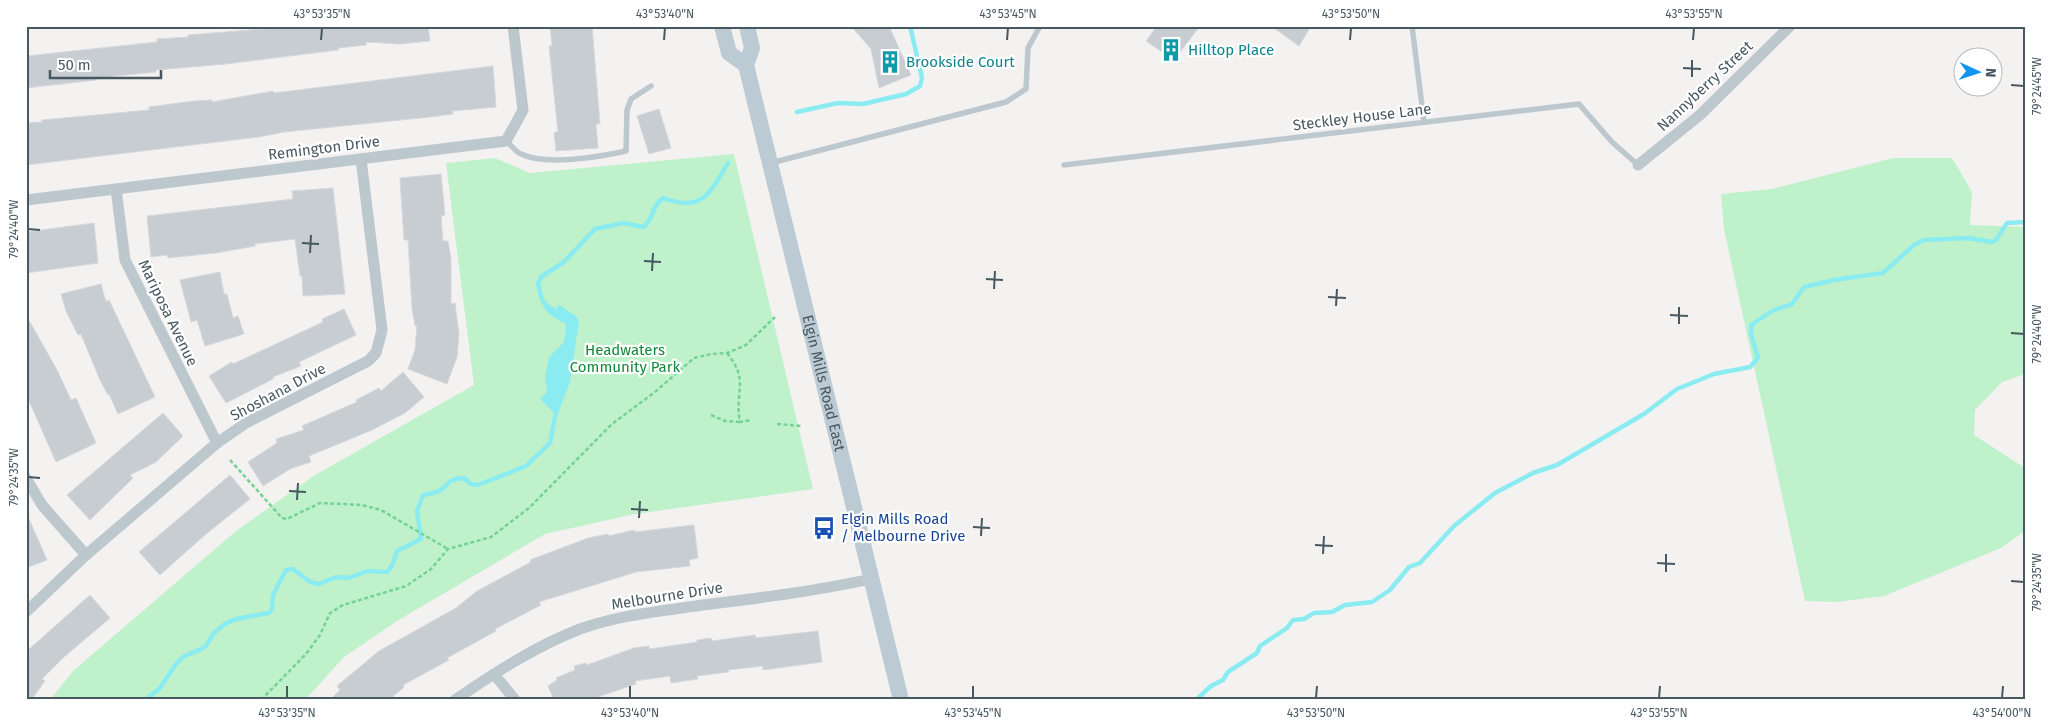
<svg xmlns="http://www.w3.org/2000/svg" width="2051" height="726" font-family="'Fira Sans',sans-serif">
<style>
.green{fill:#bff2ca}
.water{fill:#8aecf1}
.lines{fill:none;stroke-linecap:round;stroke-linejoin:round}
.stream{stroke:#8aecf1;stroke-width:4.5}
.building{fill:#c8cdd1;stroke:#d5d8dd}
.path{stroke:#75d295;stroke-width:2.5;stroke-dasharray:4 2.5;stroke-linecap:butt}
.lane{stroke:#bcc8ce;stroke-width:5.5}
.street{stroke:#bcc8ce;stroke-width:11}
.secondary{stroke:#bccbd3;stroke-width:16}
.ticks{fill:none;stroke:#485860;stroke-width:2}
.labels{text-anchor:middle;stroke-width:4.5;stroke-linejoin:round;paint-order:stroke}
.culture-label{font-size:15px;fill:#0d838f;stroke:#fff;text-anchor:start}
.street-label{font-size:15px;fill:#485860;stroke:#fff}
.park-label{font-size:15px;fill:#13873a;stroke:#fff}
.transit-label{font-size:15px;fill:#164399;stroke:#fff;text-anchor:start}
.neatline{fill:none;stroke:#485860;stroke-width:2}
.ticks-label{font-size:12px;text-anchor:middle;fill:#485860}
</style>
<rect width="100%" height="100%" fill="#f4f1f1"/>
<g class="green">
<path d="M 734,154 L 813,489 L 635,514 L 545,534 L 397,621 L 344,657 L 305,700 L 50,700 L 73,671 L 236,531 L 315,475 L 474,385 L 446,163 L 495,158 L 530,173 Z"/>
<path d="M 1893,158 L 1952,158 L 1972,192 L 1970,225 L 2025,227 L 2025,374 L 2002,382 L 1975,410 L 1974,435 L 2025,468 L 2025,531 L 2001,548 L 1884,596 L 1837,602 L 1805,601 L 1724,229 L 1721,194 L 1772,189 Z"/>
</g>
<path class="water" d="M 542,300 L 556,309 L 559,305 L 576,316 L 579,321 L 570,382 L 557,416 L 540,399 L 547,392 L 545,378 L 549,357 L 564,342 L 566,324 C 555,317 544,315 542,300 Z"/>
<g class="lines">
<g class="stream">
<path d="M 797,112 L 838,103 L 863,104 L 906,94 L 920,86 L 922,78 L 910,26"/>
<path d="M 546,305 L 542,300 L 538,284 L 541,277 L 564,262 L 595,229 L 623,223 L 644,227 C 653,219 653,204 663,198 C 702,213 710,193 728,163"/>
<path d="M 145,700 L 160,688 L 176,664 L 183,657 L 205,647 L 214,633 L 225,624 L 236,619 L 269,613 L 272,609 L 273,595 L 286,570 L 293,569 L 310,582 L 319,584 L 336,577 L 348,578 L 368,571 L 387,572 L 392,566 L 397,551 L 421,539 L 417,511 L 423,495 C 428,494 435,493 439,491 C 452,484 443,480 464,478 L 471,484 L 478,485 L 526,466 L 550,443 L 556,411"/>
<path d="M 1196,700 L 1211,686 L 1223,680 L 1228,672 L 1257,653 L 1260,646 L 1287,628 L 1293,620 L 1304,619 L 1314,613 L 1332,612 L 1345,605 L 1372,602 L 1390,590 L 1409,567 L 1420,563 L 1454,526 L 1495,493 L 1533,473 L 1557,465 L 1644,414 L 1677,389 L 1714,374 L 1750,367 L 1758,358 L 1751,334 L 1751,325 L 1772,311 L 1792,304 L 1804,287 L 1834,280 L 1883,273 L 1914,245 L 1924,240 L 1968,238 L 1992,242 L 1996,240 L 2007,223 L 2025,222"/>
</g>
</g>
<g class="building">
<path d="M 298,26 L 428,26 L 430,41 L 400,44 L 366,42 L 366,45 L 338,48 L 338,50 L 226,64 L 156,70 L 156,72 L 96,78 L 97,80 L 26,88 L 26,56 L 157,42 L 157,39 L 188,37 L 188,35 Z"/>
<path d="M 550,26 L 592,26 L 600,124 L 596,124 L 598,148 L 556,151 L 554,132 L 558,132 L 549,46 L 552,46 Z"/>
<path d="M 851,26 L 889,26 L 911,75 L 879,88 L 871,49 Z"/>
<path d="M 1157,26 L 1200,26 L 1174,60 L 1146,41 Z"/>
<path d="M 1271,26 L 1311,26 L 1299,46 Z"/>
<path d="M 493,66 L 496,107 L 452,111 L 453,114 L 430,117 L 284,132 L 259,137 L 26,165 L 26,123 L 42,122 L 42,120 L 149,110 L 149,107 L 194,101 L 212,100 L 212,102 L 273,91 L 274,93 Z"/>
<path d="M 659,109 L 671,148 L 649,154 L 637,116 Z"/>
<path d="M 441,174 L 445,215 L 441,216 L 443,241 L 448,241 L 451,259 L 451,304 L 455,303 L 459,334 L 457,357 L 447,384 L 408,369 L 415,350 L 417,325 L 415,326 L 412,308 L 408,240 L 404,240 L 400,178 Z"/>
<path d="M 333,188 L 345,294 L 303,296 L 302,276 L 300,276 L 295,239 L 255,244 L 255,246 L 216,253 L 168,258 L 167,255 L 151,257 L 147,216 L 293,199 L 292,191 Z"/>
<path d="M 94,223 L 98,263 L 26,273 L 26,232 Z"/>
<path d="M 220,272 L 224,294 L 227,294 L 233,318 L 238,316 L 244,334 L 205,346 L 197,320 L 191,322 L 180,280 Z"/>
<path d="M 101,284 L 106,302 L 109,300 L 155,397 L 118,414 L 109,394 L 108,395 L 100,380 L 81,334 L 78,335 L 66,311 L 61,294 Z"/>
<path d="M 344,309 L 356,335 L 299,362 L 301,366 L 273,377 L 273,379 L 226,403 L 209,376 L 232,362 L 233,364 L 323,322 L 322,319 Z"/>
<path d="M 26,315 L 57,370 L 71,400 L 76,398 L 96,443 L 56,462 L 26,394 Z"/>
<path d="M 403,372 L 424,397 L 405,413 L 372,430 L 309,456 L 311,462 L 290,469 L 263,486 L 248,462 L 277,443 L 276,439 L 304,430 L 302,426 L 357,402 L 356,400 L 379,388 L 381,391 Z"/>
<path d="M 163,413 L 183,436 L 156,462 L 130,475 L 133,478 L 90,520 L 67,495 Z"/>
<path d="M 230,475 L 250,499 L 206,534 L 160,575 L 139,552 Z"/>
<path d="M 26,512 L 47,560 L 26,568 Z"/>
<path d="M 694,525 L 698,558 L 689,560 L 690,566 L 636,572 L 539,602 L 541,605 L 495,629 L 496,631 L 447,658 L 449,660 L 403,685 L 404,687 L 389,700 L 330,700 L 340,690 L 337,686 L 379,651 L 456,608 L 477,591 L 531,562 L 530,560 L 588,538 L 608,534 L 609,536 L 634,530 L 635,532 Z"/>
<path d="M 90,595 L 110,618 L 64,657 L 42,679 L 45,681 L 31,700 L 26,700 L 26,652 Z"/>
<path d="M 818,631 L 822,662 L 763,670 L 763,666 L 728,670 L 729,672 L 697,676 L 698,679 L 671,683 L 670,676 L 635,681 L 636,684 L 589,700 L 554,700 L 548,686 L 557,680 L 556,678 L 575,670 L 574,666 L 586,663 L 587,665 L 634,648 L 649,646 L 649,649 L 697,642 L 697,640 L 711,638 L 712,641 L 755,635 L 756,638 Z"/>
</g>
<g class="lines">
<g class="path">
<path d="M 727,353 C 750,381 734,392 740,422 L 751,420"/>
<path d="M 711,415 L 725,421 L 740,422"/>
<path d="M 777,424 L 801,426"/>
<path d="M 230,460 L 282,518 L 287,519 L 320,503 L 362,505 L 381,510 L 448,549"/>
<path d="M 261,700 L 306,654 L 320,635 L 330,613 L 343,605 L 406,586 L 431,569 L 448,549 L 491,537 L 529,508 L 612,424 L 655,392 L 694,358 L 711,354 L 727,353 L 746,345 L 775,317"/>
</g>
<g class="lane">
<path d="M 1412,26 L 1424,122"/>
<path d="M 506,141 C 511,145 516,152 521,154 C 546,166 599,157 626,151 L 627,110 L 631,99 L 651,86"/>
<path d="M 771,163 L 1006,102 L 1026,89 L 1028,48 L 1040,26"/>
<path d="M 1064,165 L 1579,104 L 1612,142 L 1638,165"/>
</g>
<g class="street">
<path d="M 1638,165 L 1700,115 L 1790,26"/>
<path d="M 116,189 L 125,260 L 217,443"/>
<path d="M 26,200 L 506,141 L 523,110 L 513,26"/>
<path d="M 26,478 L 42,505 L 86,555"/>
<path d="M 26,612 L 86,555 L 217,443 L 246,423 L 368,361 L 376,353 L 382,330 L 361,159"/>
<path d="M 494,674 L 515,700"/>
<path d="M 455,700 C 494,673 536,646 580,629 C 620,615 661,611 703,605 C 759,598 816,591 871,579"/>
</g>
<g class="secondary">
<path d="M 722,26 L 729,53 L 746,65"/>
<path id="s1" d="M 747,26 L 752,48 L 746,65 L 901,700"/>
</g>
</g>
<path class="ticks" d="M 321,40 L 322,28M 664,40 L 665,28M 1007,40 L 1008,28M 1350,40 L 1351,28M 1693,40 L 1694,28M 1683,68 L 1701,69M 1692,77 L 1692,60M 2011,85 L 2024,86M 28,229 L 40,230M 302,243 L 319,244M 310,253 L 311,235M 644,261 L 661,262M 652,271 L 653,253M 986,279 L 1003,280M 994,289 L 995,271M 1328,297 L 1346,298M 1336,306 L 1337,289M 1670,315 L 1688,316M 1679,324 L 1679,307M 2011,333 L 2024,334M 28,477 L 40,478M 289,491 L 306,492M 297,500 L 298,483M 631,509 L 648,510M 639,518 L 640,501M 973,527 L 990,528M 981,536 L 982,518M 1315,545 L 1333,546M 1323,554 L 1324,536M 1657,563 L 1675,564M 1666,572 L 1666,554M 2011,581 L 2024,582M 287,698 L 287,686M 630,698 L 630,686M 973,698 L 973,686M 1316,698 L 1317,686M 1659,698 L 1660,686M 2002,698 L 2003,686"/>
<defs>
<symbol id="building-bare" viewBox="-9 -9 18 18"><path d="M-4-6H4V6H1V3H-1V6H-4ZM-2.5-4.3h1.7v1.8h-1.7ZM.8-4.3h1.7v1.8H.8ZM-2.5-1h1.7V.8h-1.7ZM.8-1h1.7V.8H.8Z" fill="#0f9aa8" stroke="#fff" stroke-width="2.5" paint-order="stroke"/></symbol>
<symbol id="bus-bare" viewBox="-9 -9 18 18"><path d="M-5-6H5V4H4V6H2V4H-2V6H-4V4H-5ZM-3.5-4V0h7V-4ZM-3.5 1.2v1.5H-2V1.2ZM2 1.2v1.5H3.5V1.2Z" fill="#1a4fb4" stroke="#fff" stroke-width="2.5" paint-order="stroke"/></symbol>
</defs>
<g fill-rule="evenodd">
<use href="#building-bare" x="1155" y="34" width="32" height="32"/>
<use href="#building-bare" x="874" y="46" width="32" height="32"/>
<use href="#bus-bare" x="808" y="512" width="32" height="32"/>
</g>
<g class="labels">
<g class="culture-label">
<text x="1188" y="55">Hilltop Place</text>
<text x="906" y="67">Brookside Court</text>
</g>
<g class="street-label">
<text transform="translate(1705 86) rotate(-43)" y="5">Nannyberry Street</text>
<text transform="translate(1362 117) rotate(-7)" y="5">Steckley House Lane</text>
<text transform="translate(324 148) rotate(-7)" y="5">Remington Drive</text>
<text transform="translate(168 313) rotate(64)" y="5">Mariposa Avenue</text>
<text dy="5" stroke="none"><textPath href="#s1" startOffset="368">Elgin Mills Road East</textPath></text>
<text transform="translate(278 392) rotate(-28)" y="5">Shoshana Drive</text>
<text transform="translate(667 596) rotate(-9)" y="5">Melbourne Drive</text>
</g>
<g class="park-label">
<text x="625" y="355">Headwaters<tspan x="625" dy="17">Community Park</tspan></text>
</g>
<g class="transit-label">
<text x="841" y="524">Elgin Mills Road<tspan x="841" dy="17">/ Melbourne Drive</tspan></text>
</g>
</g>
<rect width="2051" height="726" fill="none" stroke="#ffffff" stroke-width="55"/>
<g transform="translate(1978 72) rotate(93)"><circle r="24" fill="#ffffff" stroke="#b6bcbf"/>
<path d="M0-4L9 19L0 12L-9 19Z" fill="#1195ee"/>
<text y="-8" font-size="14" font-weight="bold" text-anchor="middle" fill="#485860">N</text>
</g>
<path d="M50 70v8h111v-8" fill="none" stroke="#485860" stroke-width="2.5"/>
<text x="58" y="70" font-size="15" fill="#485860" stroke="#ffffff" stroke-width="4" paint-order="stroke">50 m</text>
<rect x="28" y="28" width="1996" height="670" class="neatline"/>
<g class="ticks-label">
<text x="322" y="18">43°53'35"N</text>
<text x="665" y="18">43°53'40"N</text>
<text x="1008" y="18">43°53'45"N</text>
<text x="1351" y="18">43°53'50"N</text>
<text x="1694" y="18">43°53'55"N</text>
<text transform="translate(2037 86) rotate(-90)" y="4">79°24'45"W</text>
<text transform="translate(14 229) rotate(-90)" y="4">79°24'40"W</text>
<text transform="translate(2037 334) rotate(-90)" y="4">79°24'40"W</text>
<text transform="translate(14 477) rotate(-90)" y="4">79°24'35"W</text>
<text transform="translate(2037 582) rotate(-90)" y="4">79°24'35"W</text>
<text x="287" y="717">43°53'35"N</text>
<text x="630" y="717">43°53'40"N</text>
<text x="973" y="717">43°53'45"N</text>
<text x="1316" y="717">43°53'50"N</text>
<text x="1659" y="717">43°53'55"N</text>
<text x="2002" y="717">43°54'00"N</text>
</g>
</svg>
